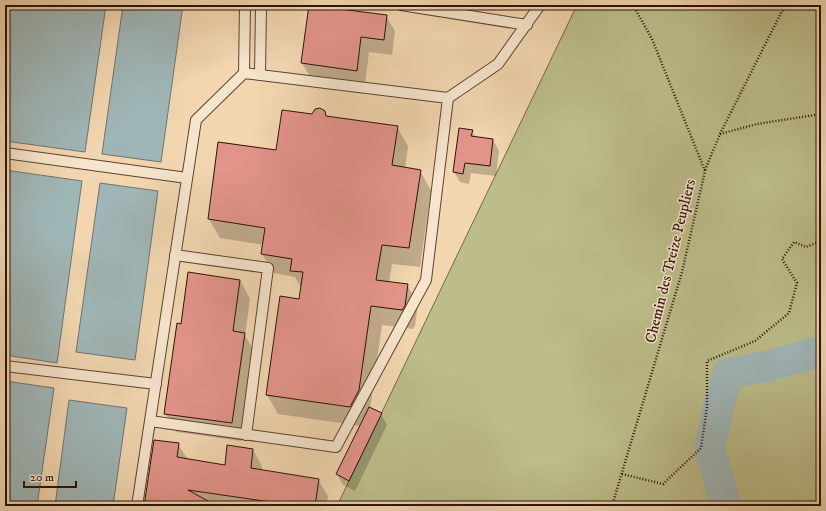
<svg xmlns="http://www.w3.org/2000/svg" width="826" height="511" font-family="'IM FELL DW Pica',serif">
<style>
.green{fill:#bcbd8a;stroke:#746849}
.water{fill:#9fb6b7;stroke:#717471}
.shadow{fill:#0003}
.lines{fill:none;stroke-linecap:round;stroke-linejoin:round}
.river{stroke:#9fb6b7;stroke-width:31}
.building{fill:#e3948a;stroke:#2c1208}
.lane-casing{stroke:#5d4332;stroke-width:12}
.path{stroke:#2c1208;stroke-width:2.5;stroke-dasharray:1 2;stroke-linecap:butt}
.lane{stroke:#f6e4cc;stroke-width:10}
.labels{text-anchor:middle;stroke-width:3;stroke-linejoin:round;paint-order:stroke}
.street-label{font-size:15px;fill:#2c1208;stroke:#f6e4cc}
</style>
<rect width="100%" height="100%" fill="#f1d6b0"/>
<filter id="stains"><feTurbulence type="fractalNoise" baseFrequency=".005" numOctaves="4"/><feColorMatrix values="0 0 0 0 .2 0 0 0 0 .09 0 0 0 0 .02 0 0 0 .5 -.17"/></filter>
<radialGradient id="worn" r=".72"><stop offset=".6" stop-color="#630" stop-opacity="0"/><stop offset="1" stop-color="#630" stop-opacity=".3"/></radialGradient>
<path class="green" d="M 577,5 L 821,5 L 821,506 L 337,506 Z"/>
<g class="water">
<path d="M 5,5 L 106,5 L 85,152 L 5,141 Z"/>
<path d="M 123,5 L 183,5 L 161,162 L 102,154 Z"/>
<path d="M 5,170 L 82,181 L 57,363 L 5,355 Z"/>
<path d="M 100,183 L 158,191 L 135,360 L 76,352 Z"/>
<path d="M 5,381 L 54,388 L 37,506 L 5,506 Z"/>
<path d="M 69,400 L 127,408 L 113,506 L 55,506 Z"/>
</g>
<g class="shadow">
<path d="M 386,16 L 395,31 L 392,55 L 369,52 L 365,85 L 311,78 L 302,63 Z"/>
<path d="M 324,112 L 327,117 L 397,127 L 408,146 L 405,168 L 420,171 L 431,190 L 420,267 L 392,264 L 389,283 L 407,285 L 418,304 L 415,326 L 413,329 L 382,325 L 370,409 L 381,414 L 387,425 L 355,491 L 343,485 L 337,474 L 361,426 L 278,414 L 267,395 L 300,300 L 302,289 L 295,277 L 274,273 L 262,254 L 264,245 L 220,238 L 209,219 L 313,115 Z"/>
<path d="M 472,131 L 476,138 L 493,140 L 499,151 L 496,176 L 471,173 L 469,184 L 460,182 L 454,172 Z"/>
<path d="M 240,280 L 250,299 L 245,336 L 255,352 L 242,441 L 176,432 L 165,413 L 182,325 Z"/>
<path d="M 178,444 L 188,460 L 226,466 L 253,450 L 262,466 L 262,471 L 318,480 L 328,496 L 326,506 L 145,506 Z"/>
</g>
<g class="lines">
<path class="river" d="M 726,506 L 710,449 L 718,408 L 728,374 L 772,365 L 821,351"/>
</g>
<g class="building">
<path d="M 309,5 L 387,15 L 384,40 L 361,37 L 357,71 L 301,63 Z"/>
<path d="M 320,108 L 325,111 L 326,116 L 398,126 L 392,165 L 421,170 L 409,248 L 382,245 L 376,280 L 408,284 L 405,306 L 402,310 L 371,306 L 359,390 L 350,407 L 266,395 L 280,296 L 299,299 L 303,272 L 290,271 L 292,259 L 261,254 L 265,228 L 208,219 L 218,142 L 276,150 L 282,110 L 312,114 L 315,109 Z"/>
<path d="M 459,128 L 473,130 L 471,136 L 493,139 L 490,166 L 465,163 L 463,174 L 453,172 Z"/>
<path d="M 188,272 L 240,280 L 233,331 L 245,333 L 232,423 L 164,414 L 177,323 L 181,324 Z"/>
<path d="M 369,407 L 382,413 L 349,481 L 336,474 Z"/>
<path d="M 154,440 L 179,443 L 177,457 L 225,465 L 227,445 L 253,449 L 251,468 L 319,479 L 315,506 L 298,506 L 188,490 L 217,506 L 144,506 Z"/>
</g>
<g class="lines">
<defs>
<g id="lane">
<path d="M 401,5 L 527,25"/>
<path d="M 244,73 L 245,5"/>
<path d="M 260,75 L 261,5"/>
<path d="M 448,98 L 498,64 L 540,5"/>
<path d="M 5,153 L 187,178"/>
<path d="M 175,255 L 268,268 L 246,435"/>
<path d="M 5,366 L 156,384"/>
<path d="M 137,506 L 196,120 L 244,73 L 448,98 L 426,280 L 336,447 L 150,421"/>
</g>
</defs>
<use href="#lane" class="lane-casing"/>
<g class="path">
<path d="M 720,134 L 782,11 L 792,5"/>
<path d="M 705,170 L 720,134 L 757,124 L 821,114"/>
<path d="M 622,474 L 663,484 L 701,448 L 707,407 L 707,361 L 755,341 L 789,313 L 797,283 L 782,259 L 794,242 L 806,247 L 821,241"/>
<path d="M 612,506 L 682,272 L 705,171 L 652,39 L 633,5"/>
</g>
<use href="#lane" class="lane"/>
</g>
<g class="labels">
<g class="street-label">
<text transform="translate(670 261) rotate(-76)" y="5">Chemin des Treize Peupliers</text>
</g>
</g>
<rect width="826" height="511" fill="none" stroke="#f1d6b0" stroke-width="20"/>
<rect x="6" y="6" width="814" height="499" fill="none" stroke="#2c1208" stroke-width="2"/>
<rect x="10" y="10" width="806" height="491" fill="none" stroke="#2c1208"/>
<path d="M24 481v6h52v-6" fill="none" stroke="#2c1208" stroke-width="2"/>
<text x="30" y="481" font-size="12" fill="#2c1208" stroke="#f6e4cc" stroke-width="3" paint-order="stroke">20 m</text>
<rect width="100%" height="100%" filter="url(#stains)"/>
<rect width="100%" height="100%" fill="url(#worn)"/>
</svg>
